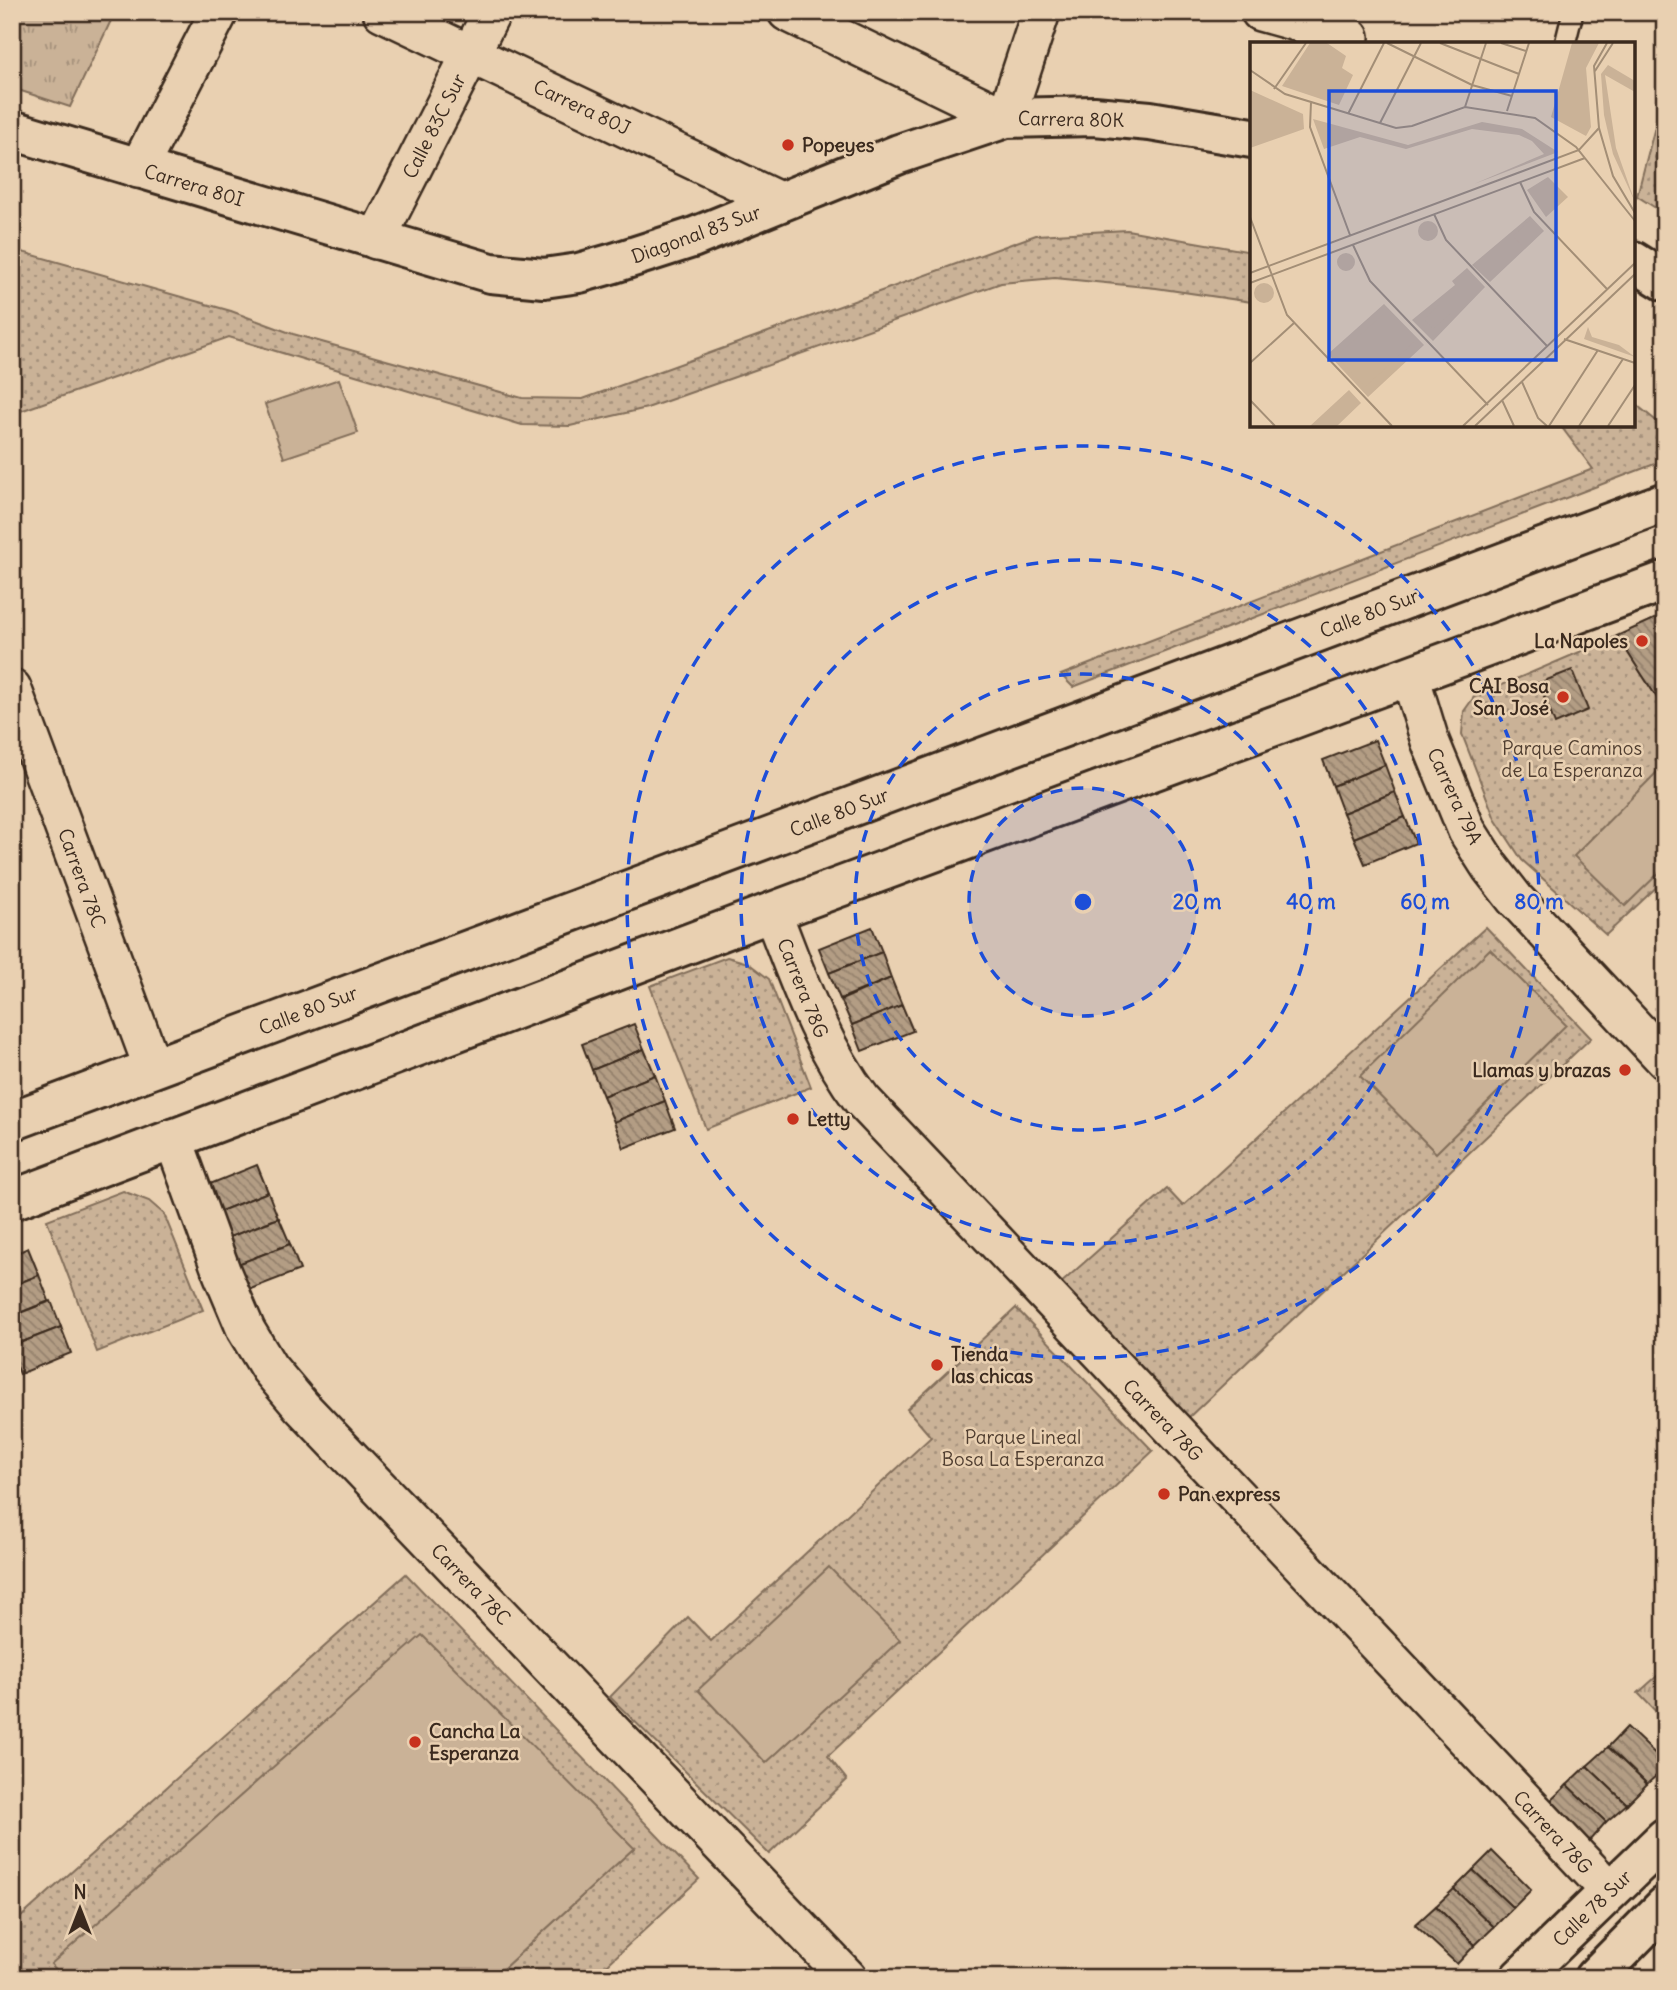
<svg xmlns="http://www.w3.org/2000/svg" width="1677" height="1990" font-family="Delius,sans-serif">
<style>
.grass{fill:url(#grass-tufts);stroke:#826e5a;stroke-width:2}
.park{fill:url(#park-dots);stroke:#826e5a;stroke-width:2}
.pitch{fill:#cab297;stroke:#826e5a;stroke-width:2}
.building{fill:url(#building-back-hatch);stroke:#3b2a1e;stroke-width:2}
.lines{fill:none;stroke-linecap:round;stroke-linejoin:round}
.lane-casing{stroke:#3b2a1e;stroke-width:24}
.street-casing{stroke:#3b2a1e;stroke-width:42}
.secondary-casing{stroke:#3b2a1e;stroke-width:44}
.lane{stroke:#e9d0b1;stroke-width:19}
.street{stroke:#e9d0b1;stroke-width:37}
.secondary{stroke:#e9d0b1;stroke-width:38}
.ring{fill:none;stroke:#1d4ed8;stroke-width:3.5;stroke-dasharray:12 9}
.poi-dot{fill:#c8321e;stroke:#e9d0b1;stroke-width:2.5}
.labels{text-anchor:middle;stroke-width:5;stroke-linejoin:round;paint-order:stroke}
.street-label{font-size:19px;fill:#3b2a1e;stroke:#e9d0b1}
.poi-label{font-size:19px;font-weight:bold;fill:#3b2a1e;stroke:#e9d0b1;text-anchor:start}
.park-label{font-size:19px;fill:#503e30;stroke:#e9d0b1}
.inset-road{fill:none;stroke:#a38e76;stroke-width:2}
.view{fill:#1d4ed8;fill-opacity:0.15;stroke:#1d4ed8;stroke-width:3.5}
.inset-edge{fill:none;stroke:#3b2a1e;stroke-width:3.5}
.centre{fill:#1d4ed8;stroke:#e9d0b1;stroke-width:3.5}
.ring-label{font-size:21px;text-anchor:middle;font-weight:bold;fill:#1d4ed8;stroke:#e9d0b1;stroke-width:5;stroke-linejoin:round;paint-order:stroke}
</style>
<defs>
<pattern id="grass-tufts" width="24" height="20" patternUnits="userSpaceOnUse" patternTransform="scale(1.75)"><rect width="24" height="20" fill="#cab297"/><path d="M3 7l-1-3M5 7V3M7 7l1-3M15 17l-1-3M17 17v-4M19 17l1-3" fill="none" stroke="#a5917b"/></pattern>
<pattern id="park-dots" width="8" height="8" patternUnits="userSpaceOnUse" patternTransform="scale(1.75)"><rect width="8" height="8" fill="#cab297"/><path d="M2 2h.1M6 6h.1" fill="none" stroke="#a5917b" stroke-width="1.8" stroke-linecap="round"/></pattern>
<pattern id="building-back-hatch" width="6" height="6" patternUnits="userSpaceOnUse" patternTransform="scale(1.75)"><rect width="6" height="6" fill="#b39d84"/><path d="M-1 5l2 2M0 0l6 6M5-1l2 2" fill="none" stroke="#93806b"/></pattern>
</defs>
<rect width="100%" height="100%" fill="#e9d0b1"/>
<filter id="ink" filterUnits="userSpaceOnUse"><feTurbulence type="fractalNoise" baseFrequency=".0143" numOctaves="2"/><feDisplacementMap in="SourceGraphic" scale="14" xChannelSelector="R" yChannelSelector="G"/><feConvolveMatrix kernelMatrix="1 2 1 2 8 2 1 2 1" color-interpolation-filters="sRGB"/></filter>
<g filter="url(#ink)">
<g class="grass">
<path d="M 12,12 L 115,12 L 70,107 L 12,88 Z"/>
<path d="M 1665,1669 L 1665,1721 L 1638,1693 Z"/>
</g>
<g class="park">
<path d="M 1665,88 L 1665,214 L 1637,196 Z"/>
<path d="M 1127,230 L 1252,252 L 1252,302 L 1156,288 L 1055,278 L 1001,283 L 647,408 L 570,426 L 522,425 L 229,337 L 12,414 L 12,249 L 231,311 L 293,334 L 522,398 L 583,399 L 1036,235 Z"/>
<path d="M 1633,402 L 1665,428 L 1665,460 L 1073,687 L 1061,675 L 1593,469 L 1560,425 L 1633,425 Z"/>
<path d="M 1617,636 L 1665,710 L 1665,879 L 1606,935 L 1522,860 L 1495,819 L 1462,734 L 1464,711 L 1474,697 Z"/>
<path d="M 1486,927 L 1591,1038 L 1189,1417 L 1059,1285 L 1167,1189 L 1183,1206 Z"/>
<path d="M 727,957 L 748,963 L 769,979 L 811,1087 L 706,1129 L 650,986 Z"/>
<path d="M 123,1191 L 149,1201 L 164,1214 L 203,1310 L 97,1352 L 47,1220 Z"/>
<path d="M 1016,1308 L 1153,1451 L 828,1756 L 847,1780 L 769,1854 L 610,1697 L 688,1617 L 711,1641 L 931,1437 L 907,1409 Z"/>
<path d="M 406,1574 L 699,1879 L 593,1978 L 493,1978 L 634,1848 L 52,1964 L 64,1978 L 20,1978 L 12,1970 L 12,1925 Z"/>
</g>
<g class="pitch">
<path d="M 339,379 L 358,433 L 284,458 L 265,404 Z"/>
<path d="M 1665,764 L 1665,867 L 1625,906 L 1574,856 Z"/>
<path d="M 1490,949 L 1566,1025 L 1436,1153 L 1360,1076 Z"/>
<path d="M 829,1567 L 900,1640 L 766,1763 L 698,1690 Z"/>
<path d="M 422,1635 L 634,1848 L 493,1978 L 64,1978 L 51,1964 Z"/>
</g>
<g class="building">
<path d="M 1665,614 L 1665,710 L 1617,636 Z"/>
<path d="M 1572,670 L 1588,710 L 1555,724 L 1539,683 Z"/>
<path d="M 1375,740 L 1385,765 L 1333,786 L 1323,760 Z"/>
<path d="M 1385,765 L 1395,792 L 1343,813 L 1333,786 Z"/>
<path d="M 1395,792 L 1405,817 L 1354,838 L 1343,813 Z"/>
<path d="M 1405,817 L 1416,843 L 1365,864 L 1354,838 Z"/>
<path d="M 872,927 L 882,952 L 829,973 L 819,948 Z"/>
<path d="M 882,952 L 891,978 L 840,999 L 829,973 Z"/>
<path d="M 891,978 L 902,1005 L 852,1025 L 841,1000 Z"/>
<path d="M 902,1005 L 913,1031 L 862,1051 L 852,1025 Z"/>
<path d="M 634,1024 L 644,1049 L 592,1070 L 582,1044 Z"/>
<path d="M 644,1049 L 655,1075 L 603,1096 L 592,1070 Z"/>
<path d="M 655,1075 L 665,1101 L 614,1122 L 603,1096 Z"/>
<path d="M 665,1101 L 675,1128 L 624,1148 L 614,1122 Z"/>
<path d="M 257,1165 L 268,1192 L 216,1213 L 205,1186 Z"/>
<path d="M 268,1192 L 278,1218 L 227,1238 L 216,1213 Z"/>
<path d="M 279,1218 L 290,1244 L 238,1264 L 227,1238 Z"/>
<path d="M 290,1244 L 300,1270 L 248,1290 L 238,1264 Z"/>
<path d="M 28,1248 L 39,1275 L 12,1286 L 12,1255 Z"/>
<path d="M 39,1275 L 49,1301 L 12,1316 L 12,1286 Z"/>
<path d="M 51,1301 L 61,1327 L 12,1346 L 12,1316 Z"/>
<path d="M 61,1327 L 71,1353 L 20,1374 L 12,1354 L 12,1346 Z"/>
<path d="M 1627,1727 L 1665,1763 L 1665,1768 L 1647,1784 L 1608,1747 Z"/>
<path d="M 1608,1747 L 1647,1784 L 1627,1804 L 1587,1766 Z"/>
<path d="M 1587,1766 L 1627,1804 L 1606,1822 L 1567,1785 Z"/>
<path d="M 1567,1785 L 1606,1822 L 1589,1841 L 1549,1802 Z"/>
<path d="M 1492,1851 L 1531,1890 L 1513,1908 L 1473,1870 Z"/>
<path d="M 1473,1870 L 1513,1908 L 1494,1927 L 1454,1889 Z"/>
<path d="M 1454,1889 L 1494,1927 L 1475,1945 L 1436,1906 Z"/>
<path d="M 1436,1906 L 1475,1945 L 1457,1964 L 1415,1925 Z"/>
</g>
<g class="lines">
<defs>
<path id="lane" d="M 1565,44 L 1573,12"/>
<g id="street">
<path d="M 382,12 L 781,202"/>
<path d="M 787,12 L 1006,118 L 1041,12"/>
<path d="M 1260,12 L 1350,37"/>
<path d="M 138,169 L 219,12"/>
<path d="M 376,240 L 492,12"/>
<path d="M 1410,676 L 1430,741 L 1467,831 L 1490,867 L 1515,899 L 1665,1060"/>
<path d="M 12,688 L 153,1068"/>
<path d="M 772,912 C 798,978 819,1043 862,1100 L 1610,1891"/>
<path d="M 173,1138 L 222,1273 L 246,1330 L 269,1368 L 301,1406 L 848,1978"/>
</g>
<g id="secondary">
<path d="M 12,130 L 491,273 L 544,278 L 579,273 L 614,263 L 692,238 L 899,154 L 1006,118 L 1094,116 L 1150,121 L 1252,138"/>
<path d="M 1633,261 L 1665,281"/>
<path d="M 12,1121 L 1665,502"/>
<path d="M 12,1200 L 772,912 L 1665,581"/>
<path d="M 1520,1978 L 1665,1838"/>
<path d="M 1594,1978 L 1665,1906"/>
</g>
</defs>
<use href="#lane" class="lane-casing"/>
<use href="#street" class="street-casing"/>
<use href="#secondary" class="secondary-casing"/>
<use href="#lane" class="lane"/>
<use href="#street" class="street"/>
<use href="#secondary" class="secondary"/>
</g>
</g>
<circle cx="1083" cy="902" r="114" fill="#1d4ed8" fill-opacity=".12"/>
<g class="ring">
<circle cx="1083" cy="902" r="114"/>
<circle cx="1083" cy="902" r="228"/>
<circle cx="1083" cy="902" r="342"/>
<circle cx="1083" cy="902" r="456"/>
</g>
<g class="poi-dot">
<circle cx="788" cy="145" r="7"/>
<circle cx="1642" cy="641" r="7"/>
<circle cx="1563" cy="697" r="7"/>
<circle cx="1625" cy="1070" r="7"/>
<circle cx="793" cy="1119" r="7"/>
<circle cx="937" cy="1365" r="7"/>
<circle cx="1164" cy="1494" r="7"/>
<circle cx="415" cy="1742" r="7"/>
</g>
<g class="labels">
<g class="street-label">
<text transform="translate(582 107) rotate(25)" y="7">Carrera 80J</text>
<text transform="translate(1071 119) rotate(1)" y="7">Carrera 80K</text>
<text transform="translate(434 126) rotate(-63)" y="7">Calle 83C Sur</text>
<text transform="translate(194 185) rotate(17)" y="7">Carrera 80I</text>
<text transform="translate(696 234) rotate(-20)" y="7">Diagonal 83 Sur</text>
<text transform="translate(1369 613) rotate(-21)" y="7">Calle 80 Sur</text>
<text transform="translate(1455 796) rotate(65)" y="7">Carrera 79A</text>
<text transform="translate(839 812) rotate(-21)" y="7">Calle 80 Sur</text>
<text transform="translate(82 878) rotate(70)" y="7">Carrera 78C</text>
<text transform="translate(803 988) rotate(68)" y="7">Carrera 78G</text>
<text transform="translate(308 1010) rotate(-21)" y="7">Calle 80 Sur</text>
<text transform="translate(1163 1420) rotate(46)" y="7">Carrera 78G</text>
<text transform="translate(471 1584) rotate(46)" y="7">Carrera 78C</text>
<text transform="translate(1553 1832) rotate(47)" y="7">Carrera 78G</text>
<text transform="translate(1592 1908) rotate(-44)" y="7">Calle 78 Sur</text>
</g>
<g class="poi-label">
<text x="802" y="152">Popeyes</text>
<text x="1628" y="648" text-anchor="end">La Napoles</text>
<text x="1549" y="693" text-anchor="end">CAI Bosa<tspan x="1549" dy="22">San José</tspan></text>
<text x="1611" y="1077" text-anchor="end">Llamas y brazas</text>
<text x="807" y="1126">Letty</text>
<text x="951" y="1361">Tienda<tspan x="951" dy="22">las chicas</tspan></text>
<text x="1178" y="1501">Pan express</text>
<text x="429" y="1738">Cancha La<tspan x="429" dy="22">Esperanza</tspan></text>
</g>
<g class="park-label">
<text x="1572" y="755">Parque Caminos<tspan x="1572" dy="22">de La Esperanza</tspan></text>
<text x="1023" y="1444">Parque Lineal<tspan x="1023" dy="22">Bosa La Esperanza</tspan></text>
</g>
</g>
<g transform="translate(1250 42)">
<rect width="385" height="385" fill="#e9d0b1"/>
<path d="M 60,1 L 77,1 L 96,14 L 92,26 L 103,33 L 89,63 L 32,44 ZM 358,23 L 385,39 L 385,50 L 355,33 L 366,106 L 385,160 L 363,112 L 354,73 L 351,32 ZM 338,285 L 342,295 L 369,303 L 385,315 L 334,297 Z" fill="#cab297"/>
<path d="M 322,1 L 349,1 L 336,26 L 341,85 L 336,94 L 301,75 ZM 0,48 L 53,72 L 54,87 L 0,106 ZM 63,77 L 158,103 L 232,80 L 272,87 L 308,110 L 224,142 L 294,112 L 282,99 L 269,93 L 222,87 L 156,107 L 110,95 L 74,107 ZM 298,135 L 318,155 L 296,175 L 277,148 ZM 280,174 L 294,189 L 240,240 L 222,223 ZM168 189a10 10 0 1 1 20 0a10 10 0 1 1-20 0ZM87 220a9 9 0 1 1 18 0a9 9 0 1 1-18 0ZM 217,226 L 235,245 L 183,299 L 162,278 L 205,243 L 202,239 ZM4 251a10 10 0 1 1 20 0a10 10 0 1 1-20 0ZM 134,262 L 174,303 L 118,355 L 78,312 ZM 99,348 L 111,361 L 87,384 L 60,384 Z" fill="#cab297"/>
<path d="M 281,177 L 291,187 L 273,205 L 263,194 ZM 191,261 L 201,271 L 183,287 L 174,277 ZM 136,270 L 165,299 L 115,345 L 86,314 Z" fill="#cab297"/>
<path class="inset-road" d="M 137,1 L 222,43 L 262,54M 190,1 L 269,32M 251,1 L 276,9M 357,1 L 344,24 L 349,86 L 363,134 L 385,171M 0,28 L 35,52 L 146,86 L 162,84 L 215,65 L 285,76 L 326,105 L 385,179M 345,29 L 363,1M 24,47 L 56,1M 61,60 L 60,85 L 100,193M 215,65 L 236,1M 257,69 L 279,1M 98,72 L 134,1M 130,81 L 171,1M 270,140 L 284,170 L 357,247M 184,172 L 196,198 L 297,304M 0,175 L 37,273 L 142,384M 103,203 L 120,239 L 238,363M 0,231 L 329,108 L 349,86M 0,241 L 335,116M 314,297 L 385,321M 0,321 L 44,281M 272,340 L 288,376 L 297,384M 0,358 L 25,384M 252,358 L 264,384M 213,384 L 385,221M 225,384 L 385,232M 299,384 L 348,308M 329,384 L 373,317M 358,384 L 385,343"/>
<path class="view" d="M 79,49 L 306,49 L 306,318 L 79,318 Z"/>
<rect width="385" height="385" class="inset-edge"/>
</g>
<circle cx="1083" cy="902" r="10" class="centre"/>
<g class="ring-label">
<text x="1197" y="909">20 m</text>
<text x="1311" y="909">40 m</text>
<text x="1425" y="909">60 m</text>
<text x="1539" y="909">80 m</text>
</g>
<rect width="1677" height="1990" fill="none" stroke="#e9d0b1" stroke-width="42"/>
<rect x="21" y="21" width="1635" height="1948" fill="none" stroke="#3b2a1e" stroke-width="2.5" filter="url(#ink)"/>
<g transform="translate(80 1909)" stroke="#e9d0b1" stroke-width="5" paint-order="stroke">
<path d="M0-5L12 26L0 18L-12 26Z" fill="#3b2a1e"/>
<text y="-10" font-size="19" font-weight="bold" text-anchor="middle" fill="#3b2a1e">N</text>
</g>
</svg>
